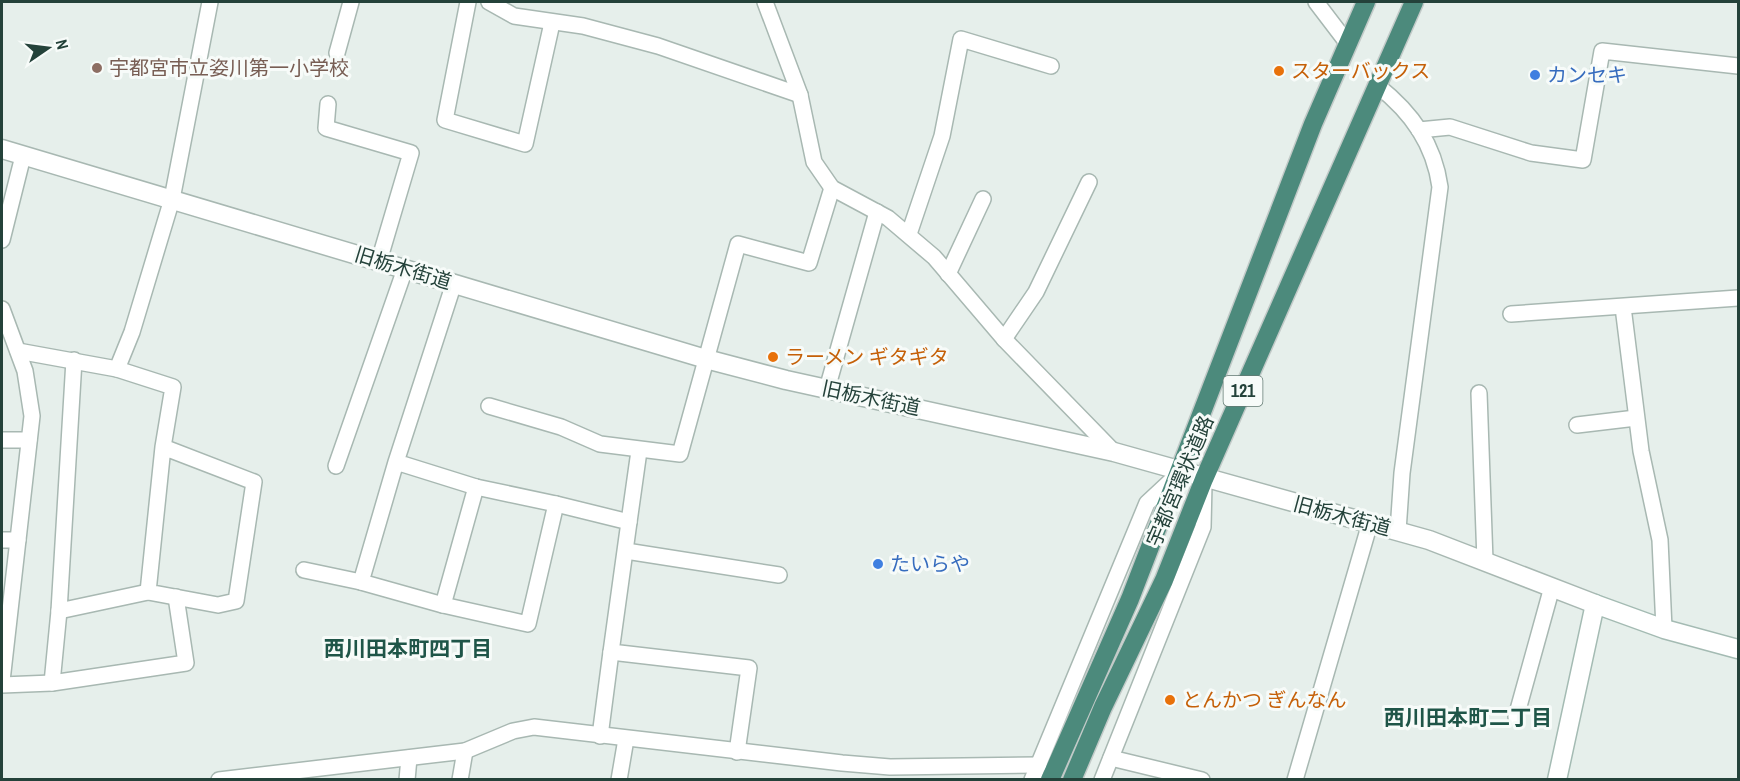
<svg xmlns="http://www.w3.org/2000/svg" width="1740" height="781" font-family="'Archivo Narrow','Noto Sans JP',sans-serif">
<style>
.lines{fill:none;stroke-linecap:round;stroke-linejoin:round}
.minor-casing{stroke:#a8b8b2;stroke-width:18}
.tertiary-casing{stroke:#a8b8b2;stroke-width:21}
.secondary-casing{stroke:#a4bbb3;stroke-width:21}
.trunk-casing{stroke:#c2cac8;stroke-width:21}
.minor{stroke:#fff;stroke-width:15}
.tertiary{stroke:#fff;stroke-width:18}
.secondary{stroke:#fff;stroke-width:18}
.trunk{stroke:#4c8a7c;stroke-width:18}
.education-dot{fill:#8d6e63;stroke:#f7fbf9;stroke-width:2}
.food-dot{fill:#e8710a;stroke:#f7fbf9;stroke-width:2}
.shop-dot{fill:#3f7fe0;stroke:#f7fbf9;stroke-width:2}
.labels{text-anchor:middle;stroke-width:6;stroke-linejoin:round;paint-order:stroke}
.shield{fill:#f7fbf9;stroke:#637a73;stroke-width:1.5}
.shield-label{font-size:18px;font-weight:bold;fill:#24423a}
.education-label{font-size:20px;fill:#785e54;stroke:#f7fbf9;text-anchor:start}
.food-label{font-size:20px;fill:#c56008;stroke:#f7fbf9;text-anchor:start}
.shop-label{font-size:20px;fill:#366cbe;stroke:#f7fbf9;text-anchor:start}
.street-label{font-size:20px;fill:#24423a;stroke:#f7fbf9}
.neighbourhood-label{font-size:21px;font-weight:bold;fill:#1f5548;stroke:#f7fbf9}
</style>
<rect width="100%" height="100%" fill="#e6efeb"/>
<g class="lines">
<defs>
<g id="minor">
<path d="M 468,2 L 445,120 L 525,144 L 552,23"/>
<path d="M 489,2 L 514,16 L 583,26 L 658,46 L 800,95"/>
<path d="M 765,2 L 800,95 L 814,162 L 832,188 L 888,218 L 934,257 L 1004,339 L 1114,452"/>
<path d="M 1316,2 L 1348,44"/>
<path d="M 337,53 L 351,2"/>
<path d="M 1378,86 C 1412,113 1434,144 1440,187 L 1402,473 L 1398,531"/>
<path d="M 328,104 L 326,128 L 411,153 L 379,261"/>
<path d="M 1419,130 L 1450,127 L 1531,153 L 1583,160 L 1602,51 L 1738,66"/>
<path d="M 909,234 L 942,136 L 961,39 L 1051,66"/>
<path d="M 2,240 L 23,156"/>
<path d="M 948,274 L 983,199"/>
<path d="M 1623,307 L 1641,451 L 1660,540 L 1664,629"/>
<path d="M 2,309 L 25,371 L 32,416 L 2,681"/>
<path d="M 1511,314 L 1738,298"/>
<path d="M 1004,339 L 1036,292 L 1089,182"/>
<path d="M 18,351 L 117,369 L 132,332 L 172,199 L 210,2"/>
<path d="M 74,360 L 59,611 L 148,592"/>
<path d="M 117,369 L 173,387 L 163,447 L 148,592 L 218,605 L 236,601 L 254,482 L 163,447"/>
<path d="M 827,389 L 877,212"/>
<path d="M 1479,393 L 1485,561"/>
<path d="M 489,406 L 561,427 L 600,444 L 680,454 L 738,244 L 809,263 L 832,188"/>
<path d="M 1577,425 L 1636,418"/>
<path d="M 2,440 L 29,440"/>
<path d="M 396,462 L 476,487 L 556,504 L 528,624 L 443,605 L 361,582 L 396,462 L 454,283"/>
<path d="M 336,466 L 405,269"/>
<path d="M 556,504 L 629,522 L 611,652 L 749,668 L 737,752"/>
<path d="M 629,522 L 639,451"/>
<path d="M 2,540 L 18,540"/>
<path d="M 626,551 L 779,575"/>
<path d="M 304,570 L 361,582"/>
<path d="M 443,605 L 476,487"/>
<path d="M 52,683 L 59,611"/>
<path d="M 2,685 L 52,683 L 186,663 L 176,597"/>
<path d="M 1516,717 L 1552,587"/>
<path d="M 600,736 L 611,652"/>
<path d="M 1111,758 L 1202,780"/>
<path d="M 219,780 L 465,751 L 513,731 L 534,727 L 842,763 L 890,767 L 1039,765"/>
<path d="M 407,780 L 409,758"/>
<path d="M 460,780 L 465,751"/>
<path d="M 619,780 L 626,739"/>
<path d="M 1032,780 L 1147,503 L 1176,476"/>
<path d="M 1102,780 L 1203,527 L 1204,484"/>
<path d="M 1295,780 L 1370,523"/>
</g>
<path id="tertiary" d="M 2,149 L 706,359 L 786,380 L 1114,452 L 1429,540 L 1595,604"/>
<path id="secondary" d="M 1557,780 L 1595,604 L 1664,629 L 1738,649"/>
<g id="trunk">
<path d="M 1050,780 L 1130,599 L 1313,124 L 1366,2"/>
<path d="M 1072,780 L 1103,707 L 1164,580 L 1204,479 L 1414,2"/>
</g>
</defs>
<use href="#minor" class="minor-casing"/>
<use href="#tertiary" class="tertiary-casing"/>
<use href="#secondary" class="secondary-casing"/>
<use href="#trunk" class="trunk-casing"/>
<use href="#minor" class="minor"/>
<use href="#tertiary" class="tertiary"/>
<use href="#secondary" class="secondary"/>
<use href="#trunk" class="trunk"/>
</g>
<circle class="education-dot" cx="97" cy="68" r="6"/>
<g class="food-dot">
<circle cx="1279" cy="71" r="6"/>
<circle cx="773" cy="357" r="6"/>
<circle cx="1170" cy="700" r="6"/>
</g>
<g class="shop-dot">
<circle cx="1535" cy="75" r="6"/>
<circle cx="878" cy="564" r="6"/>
</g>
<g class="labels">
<rect class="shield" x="1223.5" y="376" width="39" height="30" rx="4.5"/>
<g class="shield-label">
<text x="1243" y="397">121</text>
</g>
<g class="education-label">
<text x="109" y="75">宇都宮市立姿川第一小学校</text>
</g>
<g class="food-label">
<text x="1291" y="78">スターバックス</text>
<text x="785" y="364">ラーメン ギタギタ</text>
<text x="1182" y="707">とんかつ ぎんなん</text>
</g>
<g class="shop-label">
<text x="1547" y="82">カンセキ</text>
<text x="890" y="571">たいらや</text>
</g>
<g class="street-label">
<text transform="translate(403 268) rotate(17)" y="7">旧栃木街道</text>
<text transform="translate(871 398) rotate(12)" y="7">旧栃木街道</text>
<text transform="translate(1180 481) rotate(-67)" y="7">宇都宮環状道路</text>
<text transform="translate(1342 516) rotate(15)" y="7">旧栃木街道</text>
</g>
<g class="neighbourhood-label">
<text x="408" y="656">西川田本町四丁目</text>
<text x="1468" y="725">西川田本町二丁目</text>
</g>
</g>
<rect width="1740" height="781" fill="none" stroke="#24423a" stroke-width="6"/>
<g transform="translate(48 48) rotate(76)" stroke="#f7fbf9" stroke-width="4.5" paint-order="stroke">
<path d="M0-4.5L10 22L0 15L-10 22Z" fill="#24423a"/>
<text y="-9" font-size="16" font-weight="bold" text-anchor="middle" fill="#24423a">N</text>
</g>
</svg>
